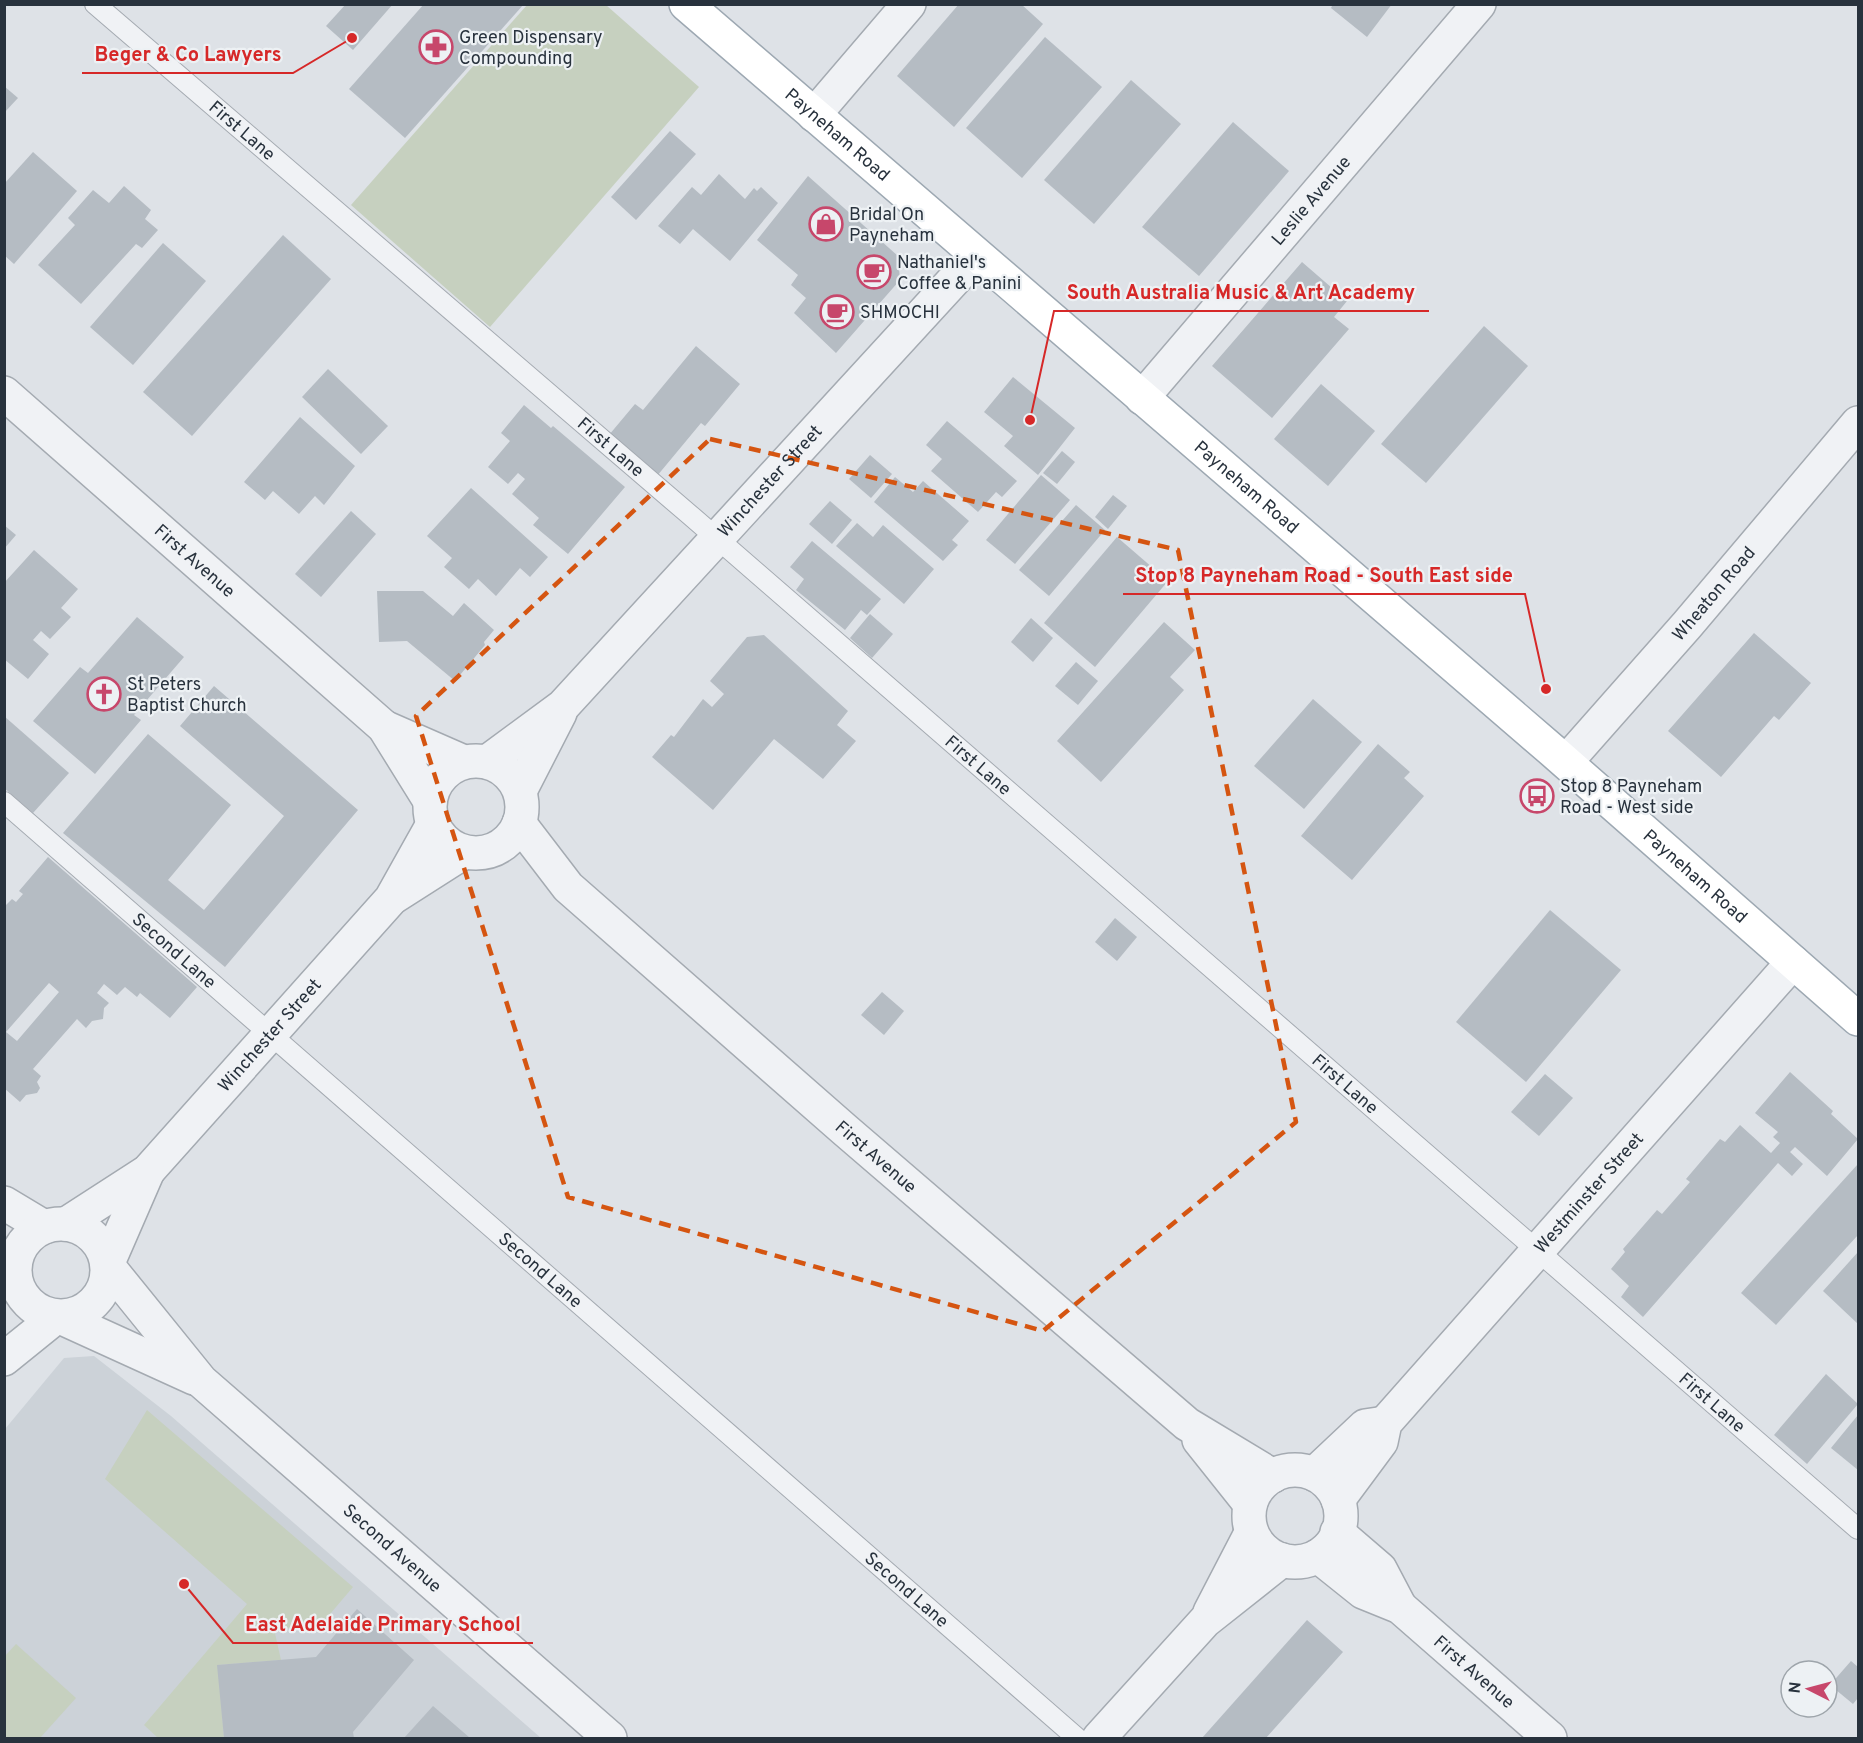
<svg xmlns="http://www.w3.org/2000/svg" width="1863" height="1743" font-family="Overpass,sans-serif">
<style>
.built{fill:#ccd2d8}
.green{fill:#c6d0bf}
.building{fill:#b5bcc3;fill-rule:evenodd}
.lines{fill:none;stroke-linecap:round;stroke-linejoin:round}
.service-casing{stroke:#a4aab1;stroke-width:22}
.minor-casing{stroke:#a4aab1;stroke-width:36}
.primary-casing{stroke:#9da8b2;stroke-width:36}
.service{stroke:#f0f2f5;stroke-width:20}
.minor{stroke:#f0f2f5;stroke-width:33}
.primary{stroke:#fff;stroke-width:33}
.marked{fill:none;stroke:#d55511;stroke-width:4.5;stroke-dasharray:12 8;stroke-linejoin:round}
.labels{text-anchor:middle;stroke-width:4.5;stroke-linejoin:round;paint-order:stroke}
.poi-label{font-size:18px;fill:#28323d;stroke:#edf1f4;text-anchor:start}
.street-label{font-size:18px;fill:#28323d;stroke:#edf1f4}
.leader{fill:none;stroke:#d62828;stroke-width:2}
.callout-dot{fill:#d62828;stroke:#edf1f4;stroke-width:2}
.callout-label{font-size:20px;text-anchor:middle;font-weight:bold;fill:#d62828;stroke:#edf1f4;stroke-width:4.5;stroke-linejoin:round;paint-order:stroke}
</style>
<rect width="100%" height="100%" fill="#dee2e7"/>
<path class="built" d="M 94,1356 L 171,1416 L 541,1738 L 5,1738 L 5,1429 L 64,1358 Z"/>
<g class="green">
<path d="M 527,5 L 606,5 L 699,87 L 490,327 L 351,205 Z"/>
<path d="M 147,1410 L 353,1587 L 319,1627 L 274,1629 L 281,1660 L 218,1665 L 224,1738 L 158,1738 L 144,1725 L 247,1604 L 105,1479 Z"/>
<path d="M 16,1644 L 76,1698 L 40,1738 L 5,1738 L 5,1656 Z"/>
</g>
<g class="building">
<path d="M 346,4 L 393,4 L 353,50 L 326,26 Z"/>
<path d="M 424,4 L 524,4 L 405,138 L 349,89 Z"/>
<path d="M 959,4 L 1021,4 L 1043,24 L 954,127 L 897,76 Z"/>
<path d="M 1333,4 L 1392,4 L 1367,37 L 1331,8 Z"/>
<path d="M 1045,37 L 1102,87 L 1022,178 L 966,128 Z"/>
<path d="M 1131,80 L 1181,124 L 1094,224 L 1044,180 Z"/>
<path d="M 4,86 L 18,98 L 4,113 Z"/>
<path d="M 1233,122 L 1289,171 L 1199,276 L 1142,227 Z"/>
<path d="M 670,131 L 696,154 L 636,220 L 611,197 Z"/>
<path d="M 33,152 L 77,191 L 14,264 L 4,255 L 4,184 Z"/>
<path d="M 719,174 L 745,199 L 754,188 L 757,191 L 761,187 L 778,203 L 730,261 L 693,229 L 680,244 L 658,226 L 692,187 L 701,195 Z"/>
<path d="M 808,176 L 898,256 L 900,280 L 836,353 L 794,313 L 806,298 L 791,285 L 798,275 L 757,240 Z"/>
<path d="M 124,186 L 151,210 L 145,219 L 158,230 L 142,248 L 136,244 L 81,304 L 38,265 L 75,225 L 68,218 L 93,190 L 109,203 Z"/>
<path d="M 283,235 L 331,279 L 192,436 L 143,392 Z"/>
<path d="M 163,243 L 206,281 L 133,365 L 90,327 Z"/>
<path d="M 1302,262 L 1347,301 L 1334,317 L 1349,329 L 1272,418 L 1212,366 Z"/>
<path d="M 1484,326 L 1528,366 L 1426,483 L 1381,444 Z"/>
<path d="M 696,346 L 740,384 L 705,426 L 701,423 L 657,476 L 609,435 L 635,404 L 643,410 Z"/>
<path d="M 328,369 L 388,426 L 361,454 L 302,397 Z"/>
<path d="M 1013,377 L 1075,428 L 1038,475 L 1004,446 L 1013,436 L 984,412 Z"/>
<path d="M 1321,384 L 1375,431 L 1328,486 L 1274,439 Z"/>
<path d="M 524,405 L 551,428 L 553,426 L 625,487 L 568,554 L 533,525 L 539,518 L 512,494 L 525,479 L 518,473 L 508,484 L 488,467 L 510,441 L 501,433 Z"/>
<path d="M 300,417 L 355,466 L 324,505 L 315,496 L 299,514 L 273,491 L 265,500 L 244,482 Z"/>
<path d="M 947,421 L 1017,481 L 1002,497 L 996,492 L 978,512 L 931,471 L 942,459 L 926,445 Z"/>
<path d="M 1062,451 L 1075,462 L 1057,484 L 1043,473 Z"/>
<path d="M 870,455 L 892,474 L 871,498 L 849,479 Z"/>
<path d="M 1041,475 L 1070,500 L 1015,564 L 986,540 Z"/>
<path d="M 895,477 L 913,492 L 923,481 L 969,521 L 952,540 L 958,545 L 943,561 L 874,502 Z"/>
<path d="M 471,488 L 548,557 L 530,577 L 520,568 L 496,596 L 478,579 L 469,589 L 444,567 L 452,558 L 427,536 Z"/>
<path d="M 1113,495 L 1127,506 L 1108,529 L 1095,517 Z"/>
<path d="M 830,501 L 852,520 L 832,544 L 809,524 Z"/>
<path d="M 1076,505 L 1105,530 L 1049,596 L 1019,570 Z"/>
<path d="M 351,511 L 376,534 L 321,597 L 295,574 Z"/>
<path d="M 857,523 L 873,537 L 883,525 L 934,569 L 904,604 L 836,546 Z"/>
<path d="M 4,525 L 16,535 L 4,549 Z"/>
<path d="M 1117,537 L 1168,581 L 1095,667 L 1044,623 Z"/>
<path d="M 812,541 L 881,599 L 867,615 L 861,610 L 845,630 L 796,590 L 804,579 L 790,567 Z"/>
<path d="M 34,550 L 78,589 L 61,608 L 71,617 L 50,639 L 41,631 L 33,640 L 49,654 L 28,679 L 4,659 L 4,583 Z"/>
<path d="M 377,591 L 423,591 L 453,616 L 464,603 L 494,630 L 484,642 L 485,645 L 455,681 L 407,641 L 379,642 Z"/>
<path d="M 870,614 L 893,634 L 872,658 L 850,638 Z"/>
<path d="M 137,617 L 184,657 L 134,715 L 141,720 L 95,774 L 33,721 L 80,667 L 88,673 Z"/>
<path d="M 1031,618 L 1053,638 L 1033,662 L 1011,642 Z"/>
<path d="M 1164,622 L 1195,650 L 1170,677 L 1184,690 L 1101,782 L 1057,741 Z"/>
<path d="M 1754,633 L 1811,683 L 1779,720 L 1774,716 L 1721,777 L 1668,731 Z"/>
<path d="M 764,635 L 848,711 L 837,725 L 856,741 L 823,779 L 774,739 L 713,810 L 652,757 L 671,735 L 674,737 L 703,699 L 712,707 L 724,694 L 710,681 L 747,637 Z"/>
<path d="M 1076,662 L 1098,681 L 1078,705 L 1055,686 Z"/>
<path d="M 214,686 L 358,810 L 225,967 L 63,833 L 148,734 L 231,805 L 168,880 L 204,910 L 284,816 L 180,726 Z"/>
<path d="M 1313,699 L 1362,742 L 1304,809 L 1254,766 Z"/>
<path d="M 4,716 L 69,773 L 33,813 L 4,788 Z"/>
<path d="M 1378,744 L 1410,772 L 1404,778 L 1424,796 L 1352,880 L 1301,836 Z"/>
<path d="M 48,857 L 197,987 L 170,1018 L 140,993 L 137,997 L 125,987 L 117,995 L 104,984 L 97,993 L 109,1003 L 104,1008 L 103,1019 L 92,1021 L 86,1028 L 77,1019 L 33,1069 L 41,1076 L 37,1082 L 40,1088 L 37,1093 L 26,1095 L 20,1102 L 4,1088 L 4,907 L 12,899 L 16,902 L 23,894 L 19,891 ZM 49,983 L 59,992 L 17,1041 L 6,1032 Z"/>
<path d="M 1550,910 L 1621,970 L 1526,1082 L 1456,1022 Z"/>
<path d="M 1115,918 L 1137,937 L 1117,961 L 1095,942 Z"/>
<path d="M 882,992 L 904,1011 L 884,1035 L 861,1015 Z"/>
<path d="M 1790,1072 L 1833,1111 L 1831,1114 L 1858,1139 L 1827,1176 L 1795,1147 L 1790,1152 L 1803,1164 L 1792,1176 L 1778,1163 L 1643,1317 L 1621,1297 L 1629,1286 L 1611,1269 L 1625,1252 L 1623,1249 L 1657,1210 L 1662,1214 L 1690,1182 L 1686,1179 L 1720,1139 L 1725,1142 L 1740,1125 L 1771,1153 L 1780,1143 L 1773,1137 L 1778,1132 L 1755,1113 Z"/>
<path d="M 1545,1074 L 1573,1098 L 1539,1136 L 1511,1112 Z"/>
<path d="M 1858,1164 L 1858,1235 L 1776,1325 L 1741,1293 Z"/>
<path d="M 1858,1252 L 1858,1324 L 1823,1291 Z"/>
<path d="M 1826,1374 L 1858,1404 L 1807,1464 L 1774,1435 Z"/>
<path d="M 1858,1415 L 1858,1470 L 1831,1448 Z"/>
<path d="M 357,1609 L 414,1660 L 353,1732 L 354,1738 L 224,1738 L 217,1665 L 316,1657 Z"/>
<path d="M 1307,1620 L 1343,1652 L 1266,1738 L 1202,1738 Z"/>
<path d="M 1851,1661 L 1858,1667 L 1858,1698 L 1853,1704 L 1830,1685 Z"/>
<path d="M 433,1706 L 470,1738 L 404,1738 Z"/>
</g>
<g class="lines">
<defs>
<g id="service">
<path id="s1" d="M 95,4 L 690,515 L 1858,1529"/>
<path id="s2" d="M 4,802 L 1077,1738"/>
</g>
<g id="minor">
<path d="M 814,115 L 909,4"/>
<path id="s3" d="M 4,393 L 384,727 L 430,801"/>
<path id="s4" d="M 1142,398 L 1479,4"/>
<path d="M 384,727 L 464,762"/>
<circle cx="476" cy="807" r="46"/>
<path id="s5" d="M 487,762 L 563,706 L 976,256"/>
<path id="s6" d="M 1566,762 L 1687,625 L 1858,423"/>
<path d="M 520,791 L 560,713"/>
<path id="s7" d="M 519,823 L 568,887 L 845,1130 L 1187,1424 L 1273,1476"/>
<path d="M 395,896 L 464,852"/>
<path d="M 4,1203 L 44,1227"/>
<circle cx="61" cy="1270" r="46"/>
<path id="s8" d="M 66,1224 L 148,1171 L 391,899 L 433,824"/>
<path d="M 108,1263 L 148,1171"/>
<path id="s9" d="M 108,1266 L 201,1381 L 610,1738"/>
<path d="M 60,1317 L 194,1378"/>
<path d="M 4,1359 L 56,1317"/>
<path d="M 1199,1440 L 1250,1504"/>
<circle cx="1295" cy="1516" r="46"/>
<path d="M 1314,1474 L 1365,1426 L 1385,1423"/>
<path id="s10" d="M 1338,1500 L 1381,1442 L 1385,1423 L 1793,962"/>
<path d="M 1337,1532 L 1380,1569 L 1400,1607"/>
<path id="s11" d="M 1318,1556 L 1363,1592 L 1400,1607 L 1550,1738"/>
<path d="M 1210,1612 L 1251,1533"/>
<path d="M 1099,1738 L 1205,1621 L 1282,1560"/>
</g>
<g id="primary">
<path id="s12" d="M 686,4 L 1554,752 L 1858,1019"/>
</g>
</defs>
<use href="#service" class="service-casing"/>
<use href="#minor" class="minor-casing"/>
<use href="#primary" class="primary-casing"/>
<use href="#service" class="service"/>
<use href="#minor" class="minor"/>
<use href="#primary" class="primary"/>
</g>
<path class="marked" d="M 710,439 L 1178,550 L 1296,1122 L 1043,1331 L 568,1197 L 416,716 Z"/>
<defs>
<symbol id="pharmacy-ring" viewBox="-11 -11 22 22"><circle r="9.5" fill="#edf1f4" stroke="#c7476b" stroke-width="1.5"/><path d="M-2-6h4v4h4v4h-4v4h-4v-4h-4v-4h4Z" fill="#c7476b"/></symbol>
<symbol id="shop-ring" viewBox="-11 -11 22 22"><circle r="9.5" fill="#edf1f4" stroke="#c7476b" stroke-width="1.5"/><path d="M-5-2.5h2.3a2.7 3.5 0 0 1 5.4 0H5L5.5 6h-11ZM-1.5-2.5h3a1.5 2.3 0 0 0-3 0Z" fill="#c7476b"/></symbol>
<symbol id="cafe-ring" viewBox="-11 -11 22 22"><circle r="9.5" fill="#edf1f4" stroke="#c7476b" stroke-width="1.5"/><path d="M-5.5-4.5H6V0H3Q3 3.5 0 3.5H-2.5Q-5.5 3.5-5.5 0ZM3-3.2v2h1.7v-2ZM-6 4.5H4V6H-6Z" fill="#c7476b"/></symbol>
<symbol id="church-ring" viewBox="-11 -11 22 22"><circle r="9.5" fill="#edf1f4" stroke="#c7476b" stroke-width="1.5"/><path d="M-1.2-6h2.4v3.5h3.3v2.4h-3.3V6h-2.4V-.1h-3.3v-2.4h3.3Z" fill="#c7476b"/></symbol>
<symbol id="bus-ring" viewBox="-11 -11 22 22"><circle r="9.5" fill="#edf1f4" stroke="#c7476b" stroke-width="1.5"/><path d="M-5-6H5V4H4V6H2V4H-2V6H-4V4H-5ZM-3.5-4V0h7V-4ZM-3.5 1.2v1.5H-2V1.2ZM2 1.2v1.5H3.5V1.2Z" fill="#c7476b"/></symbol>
</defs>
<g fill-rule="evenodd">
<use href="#pharmacy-ring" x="417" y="28" width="38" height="38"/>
<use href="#shop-ring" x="807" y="205" width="38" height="38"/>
<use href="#cafe-ring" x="855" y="253" width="38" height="38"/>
<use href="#cafe-ring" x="818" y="293" width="38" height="38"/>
<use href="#church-ring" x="85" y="675" width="38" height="38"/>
<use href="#bus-ring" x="1518" y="777" width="38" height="38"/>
</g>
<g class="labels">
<g class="poi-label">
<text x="459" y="43">Green Dispensary<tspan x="459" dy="21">Compounding</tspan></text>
<text x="849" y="220">Bridal On<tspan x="849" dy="21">Payneham</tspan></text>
<text x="897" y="268">Nathaniel's<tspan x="897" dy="21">Coffee &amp; Panini</tspan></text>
<text x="860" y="318">SHMOCHI</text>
<text x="127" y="690">St Peters<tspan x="127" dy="21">Baptist Church</tspan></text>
<text x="1560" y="792">Stop 8 Payneham<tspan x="1560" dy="21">Road - West side</tspan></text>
</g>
<g class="street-label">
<text dy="6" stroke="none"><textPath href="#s1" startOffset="194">First Lane</textPath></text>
<text dy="6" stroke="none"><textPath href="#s12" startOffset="200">Payneham Road</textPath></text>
<text dy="6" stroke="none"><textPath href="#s4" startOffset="260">Leslie Avenue</textPath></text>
<text dy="6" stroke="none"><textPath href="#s1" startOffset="680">First Lane</textPath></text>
<text dy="6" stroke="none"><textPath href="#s5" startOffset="400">Winchester Street</textPath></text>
<text dy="6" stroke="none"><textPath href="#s12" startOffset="740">Payneham Road</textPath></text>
<text dy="6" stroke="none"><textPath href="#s3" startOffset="254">First Avenue</textPath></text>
<text dy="6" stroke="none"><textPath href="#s6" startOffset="224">Wheaton Road</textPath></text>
<text dy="6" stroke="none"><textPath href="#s1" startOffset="1166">First Lane</textPath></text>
<text dy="6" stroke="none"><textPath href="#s12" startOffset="1334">Payneham Road</textPath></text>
<text dy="6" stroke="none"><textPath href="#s2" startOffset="226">Second Lane</textPath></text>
<text dy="6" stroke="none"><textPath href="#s8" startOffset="280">Winchester Street</textPath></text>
<text dy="6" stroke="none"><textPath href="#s1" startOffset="1652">First Lane</textPath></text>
<text dy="6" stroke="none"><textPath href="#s7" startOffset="490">First Avenue</textPath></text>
<text dy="6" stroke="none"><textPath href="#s10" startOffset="399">Westminster Street</textPath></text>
<text dy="6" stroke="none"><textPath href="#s2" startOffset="712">Second Lane</textPath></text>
<text dy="6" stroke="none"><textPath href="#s1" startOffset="2138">First Lane</textPath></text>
<text dy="6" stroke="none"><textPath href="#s9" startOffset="402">Second Avenue</textPath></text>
<text dy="6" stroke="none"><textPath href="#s2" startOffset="1198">Second Lane</textPath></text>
<text dy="6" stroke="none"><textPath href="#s11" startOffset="196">First Avenue</textPath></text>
</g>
</g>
<path class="leader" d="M352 38L293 73H82M1030 420L1054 311H1429M1546 689L1525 594H1123M184 1584L233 1643H533"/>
<g class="callout-dot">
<circle cx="352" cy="38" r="6"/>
<circle cx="1030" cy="420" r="6"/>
<circle cx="1546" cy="689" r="6"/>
<circle cx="184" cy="1584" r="6"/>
</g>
<g class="callout-label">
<text x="188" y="61">Beger &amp; Co Lawyers</text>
<text x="1241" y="299">South Australia Music &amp; Art Academy</text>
<text x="1324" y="582">Stop 8 Payneham Road - South East side</text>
<text x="383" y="1631">East Adelaide Primary School</text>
</g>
<rect width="1863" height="1743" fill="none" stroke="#28323d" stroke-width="12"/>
<g transform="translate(1809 1689) rotate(276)"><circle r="28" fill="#edf1f4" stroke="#9ea5ab" stroke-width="1.5"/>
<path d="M0-4.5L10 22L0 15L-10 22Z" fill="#c7476b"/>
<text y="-9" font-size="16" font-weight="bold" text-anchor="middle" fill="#28323d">N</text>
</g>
</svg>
